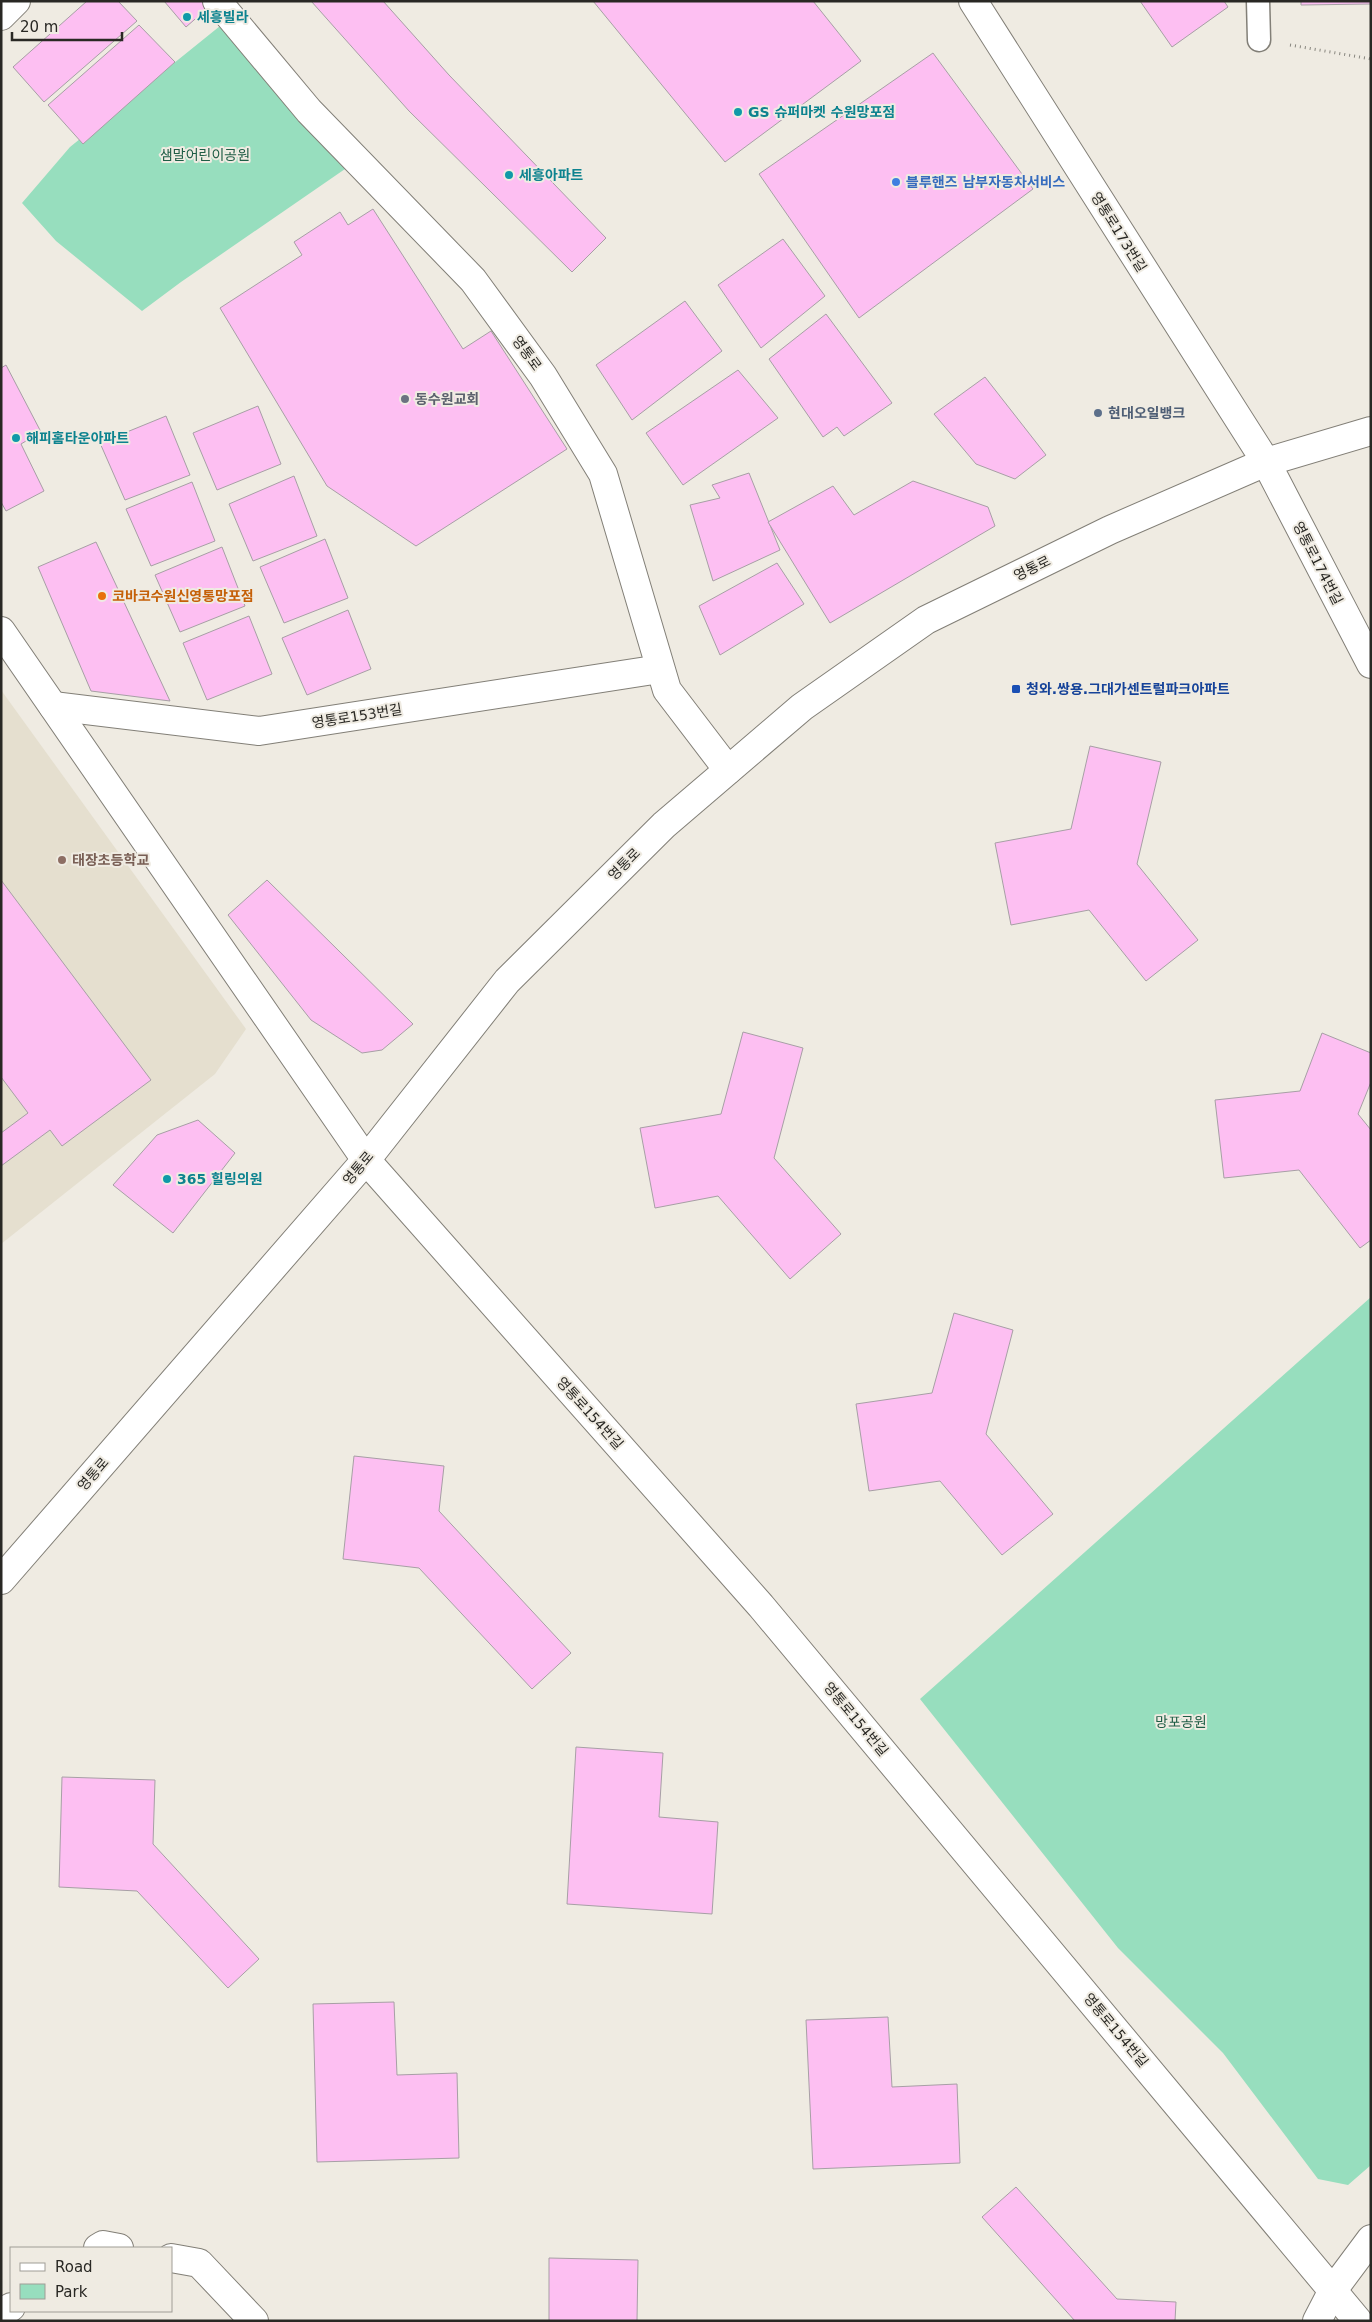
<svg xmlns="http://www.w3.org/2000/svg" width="1372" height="2322" font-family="'DejaVu Sans','Noto Sans KR',sans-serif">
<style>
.built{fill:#e5dfcf}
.green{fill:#97debe}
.building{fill:#fdbff2;stroke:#a79fa5}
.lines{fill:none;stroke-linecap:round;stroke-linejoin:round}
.service-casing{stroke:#827f77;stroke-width:25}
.minor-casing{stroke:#827f77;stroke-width:30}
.secondary-casing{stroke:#827f77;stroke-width:30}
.path{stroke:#87857e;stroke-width:3;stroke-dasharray:1 4;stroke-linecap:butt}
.service{stroke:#fff;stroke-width:22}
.minor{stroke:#fff;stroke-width:28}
.secondary{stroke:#fff;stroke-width:28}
.culture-dot{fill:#0f9aa8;stroke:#efebe2;stroke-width:2}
.shop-dot{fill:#3f7fe0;stroke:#efebe2;stroke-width:2}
.worship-dot{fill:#6b7280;stroke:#efebe2;stroke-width:2}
.service-dot{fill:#5c6f8a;stroke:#efebe2;stroke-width:2}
.food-dot{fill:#e8710a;stroke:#efebe2;stroke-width:2}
.transit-dot{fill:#1a4fb4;stroke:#efebe2;stroke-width:2}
.education-dot{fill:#8d6e63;stroke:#efebe2;stroke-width:2}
.labels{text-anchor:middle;stroke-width:4;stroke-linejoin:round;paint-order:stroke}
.culture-label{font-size:14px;font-weight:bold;fill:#0d838f;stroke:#efebe2;text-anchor:start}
.park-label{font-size:14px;fill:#1e5d45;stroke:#efebe2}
.shop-label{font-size:14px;font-weight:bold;fill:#366cbe;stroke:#efebe2;text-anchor:start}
.street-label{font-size:14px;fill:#292824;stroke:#efebe2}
.worship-label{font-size:14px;font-weight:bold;fill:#5b616d;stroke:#efebe2;text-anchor:start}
.service-label{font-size:14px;font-weight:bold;fill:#4e5e75;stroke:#efebe2;text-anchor:start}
.food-label{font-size:14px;font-weight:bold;fill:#c56008;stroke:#efebe2;text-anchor:start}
.transit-label{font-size:14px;font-weight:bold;fill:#164399;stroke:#efebe2;text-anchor:start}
.education-label{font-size:14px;font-weight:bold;fill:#785e54;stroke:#efebe2;text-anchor:start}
</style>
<rect width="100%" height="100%" fill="#efebe2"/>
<path class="built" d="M 1,690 L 246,1029 L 215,1074 L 1,1244 Z"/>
<g class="green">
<path d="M 220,26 L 295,116 L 345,169 L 181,282 L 142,311 L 56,241 L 22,203 L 70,147 Z"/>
<path d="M 1371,1297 L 1371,2165 L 1348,2185 L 1318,2179 L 1223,2053 L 1118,1948 L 920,1699 Z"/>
</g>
<g class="building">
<path d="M 87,1 L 118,1 L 137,21 L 44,102 L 13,67 Z"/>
<path d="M 164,1 L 206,1 L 210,6 L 186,27 Z"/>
<path d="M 311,1 L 383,1 L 449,75 L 606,238 L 572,272 L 409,111 Z"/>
<path d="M 593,1 L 813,1 L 861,61 L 725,162 Z"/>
<path d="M 1140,1 L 1224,1 L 1228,7 L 1172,47 Z"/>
<path d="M 1301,1 L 1371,1 L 1371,4 L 1301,5 Z"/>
<path d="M 139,25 L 175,62 L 83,144 L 48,105 Z"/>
<path d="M 933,53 L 1033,189 L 859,318 L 759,174 Z"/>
<path d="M 373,209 L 463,349 L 491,331 L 567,449 L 416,546 L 327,486 L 220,308 L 302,255 L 294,242 L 340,212 L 348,225 Z"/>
<path d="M 783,239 L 825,296 L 761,348 L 718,285 Z"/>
<path d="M 685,301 L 722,351 L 632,420 L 596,365 Z"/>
<path d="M 826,314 L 892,403 L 844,436 L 837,427 L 823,437 L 769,359 Z"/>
<path d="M 6,365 L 41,432 L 21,444 L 44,491 L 6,511 L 1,502 L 1,368 Z"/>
<path d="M 738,370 L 778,418 L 683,485 L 646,433 Z"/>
<path d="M 985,377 L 1046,455 L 1015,479 L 976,464 L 934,414 Z"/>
<path d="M 258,406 L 281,464 L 217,490 L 193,433 Z"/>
<path d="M 166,416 L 190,475 L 125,500 L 100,443 Z"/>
<path d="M 749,473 L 780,550 L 713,581 L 690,505 L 720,498 L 712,485 Z"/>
<path d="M 294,476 L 317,536 L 253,561 L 229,504 Z"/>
<path d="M 913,481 L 988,507 L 995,526 L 830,623 L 768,522 L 833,486 L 854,515 Z"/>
<path d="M 192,482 L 215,541 L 151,566 L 126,509 Z"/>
<path d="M 325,539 L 348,598 L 284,623 L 260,567 Z"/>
<path d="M 96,542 L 170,701 L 91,691 L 38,567 Z"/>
<path d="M 222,547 L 245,606 L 180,632 L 155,575 Z"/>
<path d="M 777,563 L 804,604 L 720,655 L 699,606 Z"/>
<path d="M 348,610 L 371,669 L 307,695 L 282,638 Z"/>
<path d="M 249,616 L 272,674 L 207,700 L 183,643 Z"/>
<path d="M 1090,746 L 1161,762 L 1137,864 L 1198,940 L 1146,981 L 1089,910 L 1011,925 L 995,843 L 1071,829 Z"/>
<path d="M 1,880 L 151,1080 L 62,1146 L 50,1130 L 1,1166 L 1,1133 L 28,1113 L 1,1077 Z"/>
<path d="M 267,880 L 413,1024 L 382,1050 L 362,1053 L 311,1020 L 228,915 Z"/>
<path d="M 743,1032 L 803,1048 L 774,1158 L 841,1234 L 790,1279 L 718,1196 L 655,1208 L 640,1128 L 721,1114 Z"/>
<path d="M 1322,1033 L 1371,1053 L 1371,1082 L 1358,1114 L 1371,1130 L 1371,1240 L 1360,1248 L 1299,1170 L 1224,1178 L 1215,1100 L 1300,1091 Z"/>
<path d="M 198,1120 L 235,1153 L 173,1233 L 113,1185 L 157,1135 Z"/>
<path d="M 954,1313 L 1013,1330 L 986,1434 L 1053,1514 L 1002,1555 L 940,1481 L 869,1491 L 856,1404 L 932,1393 Z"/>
<path d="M 354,1456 L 444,1466 L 439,1511 L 571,1653 L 532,1689 L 419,1568 L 343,1559 Z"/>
<path d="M 576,1747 L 663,1753 L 659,1817 L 718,1822 L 712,1914 L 567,1904 Z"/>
<path d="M 62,1777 L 155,1780 L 153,1844 L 259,1959 L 228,1988 L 137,1891 L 59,1887 Z"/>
<path d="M 394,2002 L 397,2075 L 457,2073 L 459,2158 L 317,2162 L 313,2004 Z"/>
<path d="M 888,2017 L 892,2087 L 957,2084 L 960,2163 L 813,2169 L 806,2020 Z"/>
<path d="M 1016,2187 L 1117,2299 L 1176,2302 L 1175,2321 L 1075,2321 L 982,2217 Z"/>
<path d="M 549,2258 L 638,2260 L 637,2321 L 549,2321 Z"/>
</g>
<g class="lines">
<defs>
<path id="service" d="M 1258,1 L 1259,40"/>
<g id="minor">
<path d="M 217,1 L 309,111 L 473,280 L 543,376 L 603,474 L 667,690 L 728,770"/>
<path d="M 973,1 L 1266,462 L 1371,664"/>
<path d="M 1,16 L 16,1"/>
<path d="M 1,631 L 366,1160 L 761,1606 L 1358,2321"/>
<path d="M 53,706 L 259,731 L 660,669"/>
<path d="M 98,2248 L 103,2245 L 119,2248"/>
<path d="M 171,2258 L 199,2263 L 254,2321"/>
<path d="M 1,2314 L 11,2307"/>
<path d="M 1317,2321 L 1333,2290 L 1371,2239"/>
</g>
<path id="secondary" d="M 1,1580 L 366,1160 L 507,981 L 664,825 L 802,707 L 926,620 L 1110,530 L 1266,462 L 1371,431"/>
</defs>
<use href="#service" class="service-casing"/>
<use href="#minor" class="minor-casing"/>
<use href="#secondary" class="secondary-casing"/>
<path class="path" d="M 1290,45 L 1371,59"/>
<use href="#service" class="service"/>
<use href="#minor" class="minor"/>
<use href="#secondary" class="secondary"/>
</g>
<g class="culture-dot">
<circle cx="187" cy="17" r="5"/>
<circle cx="738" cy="112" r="5"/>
<circle cx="509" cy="175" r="5"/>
<circle cx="16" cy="438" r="5"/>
<circle cx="167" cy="1179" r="5"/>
</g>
<circle class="shop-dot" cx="896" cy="182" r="5"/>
<circle class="worship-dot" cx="405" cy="399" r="5"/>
<circle class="service-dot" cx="1098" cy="413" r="5"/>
<circle class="food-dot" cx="102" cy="596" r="5"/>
<rect class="transit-dot" x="1011" y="684" width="10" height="10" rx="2.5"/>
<circle class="education-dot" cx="62" cy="860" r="5"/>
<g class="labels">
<g class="culture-label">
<text x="197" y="22">세흥빌라</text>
<text x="748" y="117">GS 슈퍼마켓 수원망포점</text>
<text x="519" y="180">세흥아파트</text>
<text x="26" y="443">해피홈타운아파트</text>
<text x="177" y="1184">365 힐링의원</text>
</g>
<g class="park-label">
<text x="205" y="160">샘말어린이공원</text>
<text x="1181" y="1727">망포공원</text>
</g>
<g class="shop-label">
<text x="906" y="187">블루핸즈 남부자동차서비스</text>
</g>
<g class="street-label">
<text transform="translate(1119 232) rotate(58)" y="5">영통로173번길</text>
<text transform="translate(527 353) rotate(54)" y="5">영통로</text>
<text transform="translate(1318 563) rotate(63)" y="5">영통로174번길</text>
<text transform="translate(1032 568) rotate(-26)" y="5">영통로</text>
<text transform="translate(357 716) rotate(-9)" y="5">영통로153번길</text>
<text transform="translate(624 864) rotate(-45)" y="5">영통로</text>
<text transform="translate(358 1168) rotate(-50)" y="5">영통로</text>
<text transform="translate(590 1413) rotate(48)" y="5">영통로154번길</text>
<text transform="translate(93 1474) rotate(-49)" y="5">영통로</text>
<text transform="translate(856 1719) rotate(50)" y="5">영통로154번길</text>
<text transform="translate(1116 2030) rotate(50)" y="5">영통로154번길</text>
</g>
<g class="worship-label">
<text x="415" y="404">동수원교회</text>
</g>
<g class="service-label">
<text x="1108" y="418">현대오일뱅크</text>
</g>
<g class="food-label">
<text x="112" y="601">코바코수원신영통망포점</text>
</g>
<g class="transit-label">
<text x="1026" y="694">청와.쌍용.그대가센트럴파크아파트</text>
</g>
<g class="education-label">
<text x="72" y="865">태장초등학교</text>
</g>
</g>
<rect width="1372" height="2322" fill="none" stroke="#292824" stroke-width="5"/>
<rect x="10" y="2247" width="162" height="65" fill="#efebe2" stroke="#a09d96"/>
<rect x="20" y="2263" width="25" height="8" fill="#ffffff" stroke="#a09d96"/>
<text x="55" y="2272" font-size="15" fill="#292824">Road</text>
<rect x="20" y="2284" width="25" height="15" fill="#97debe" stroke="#a09d96"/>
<text x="55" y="2297" font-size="15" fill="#292824">Park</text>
<path d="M12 32v8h110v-8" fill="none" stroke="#292824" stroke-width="2.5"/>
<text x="20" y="32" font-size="15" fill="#292824" stroke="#efebe2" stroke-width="4" paint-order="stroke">20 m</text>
</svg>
